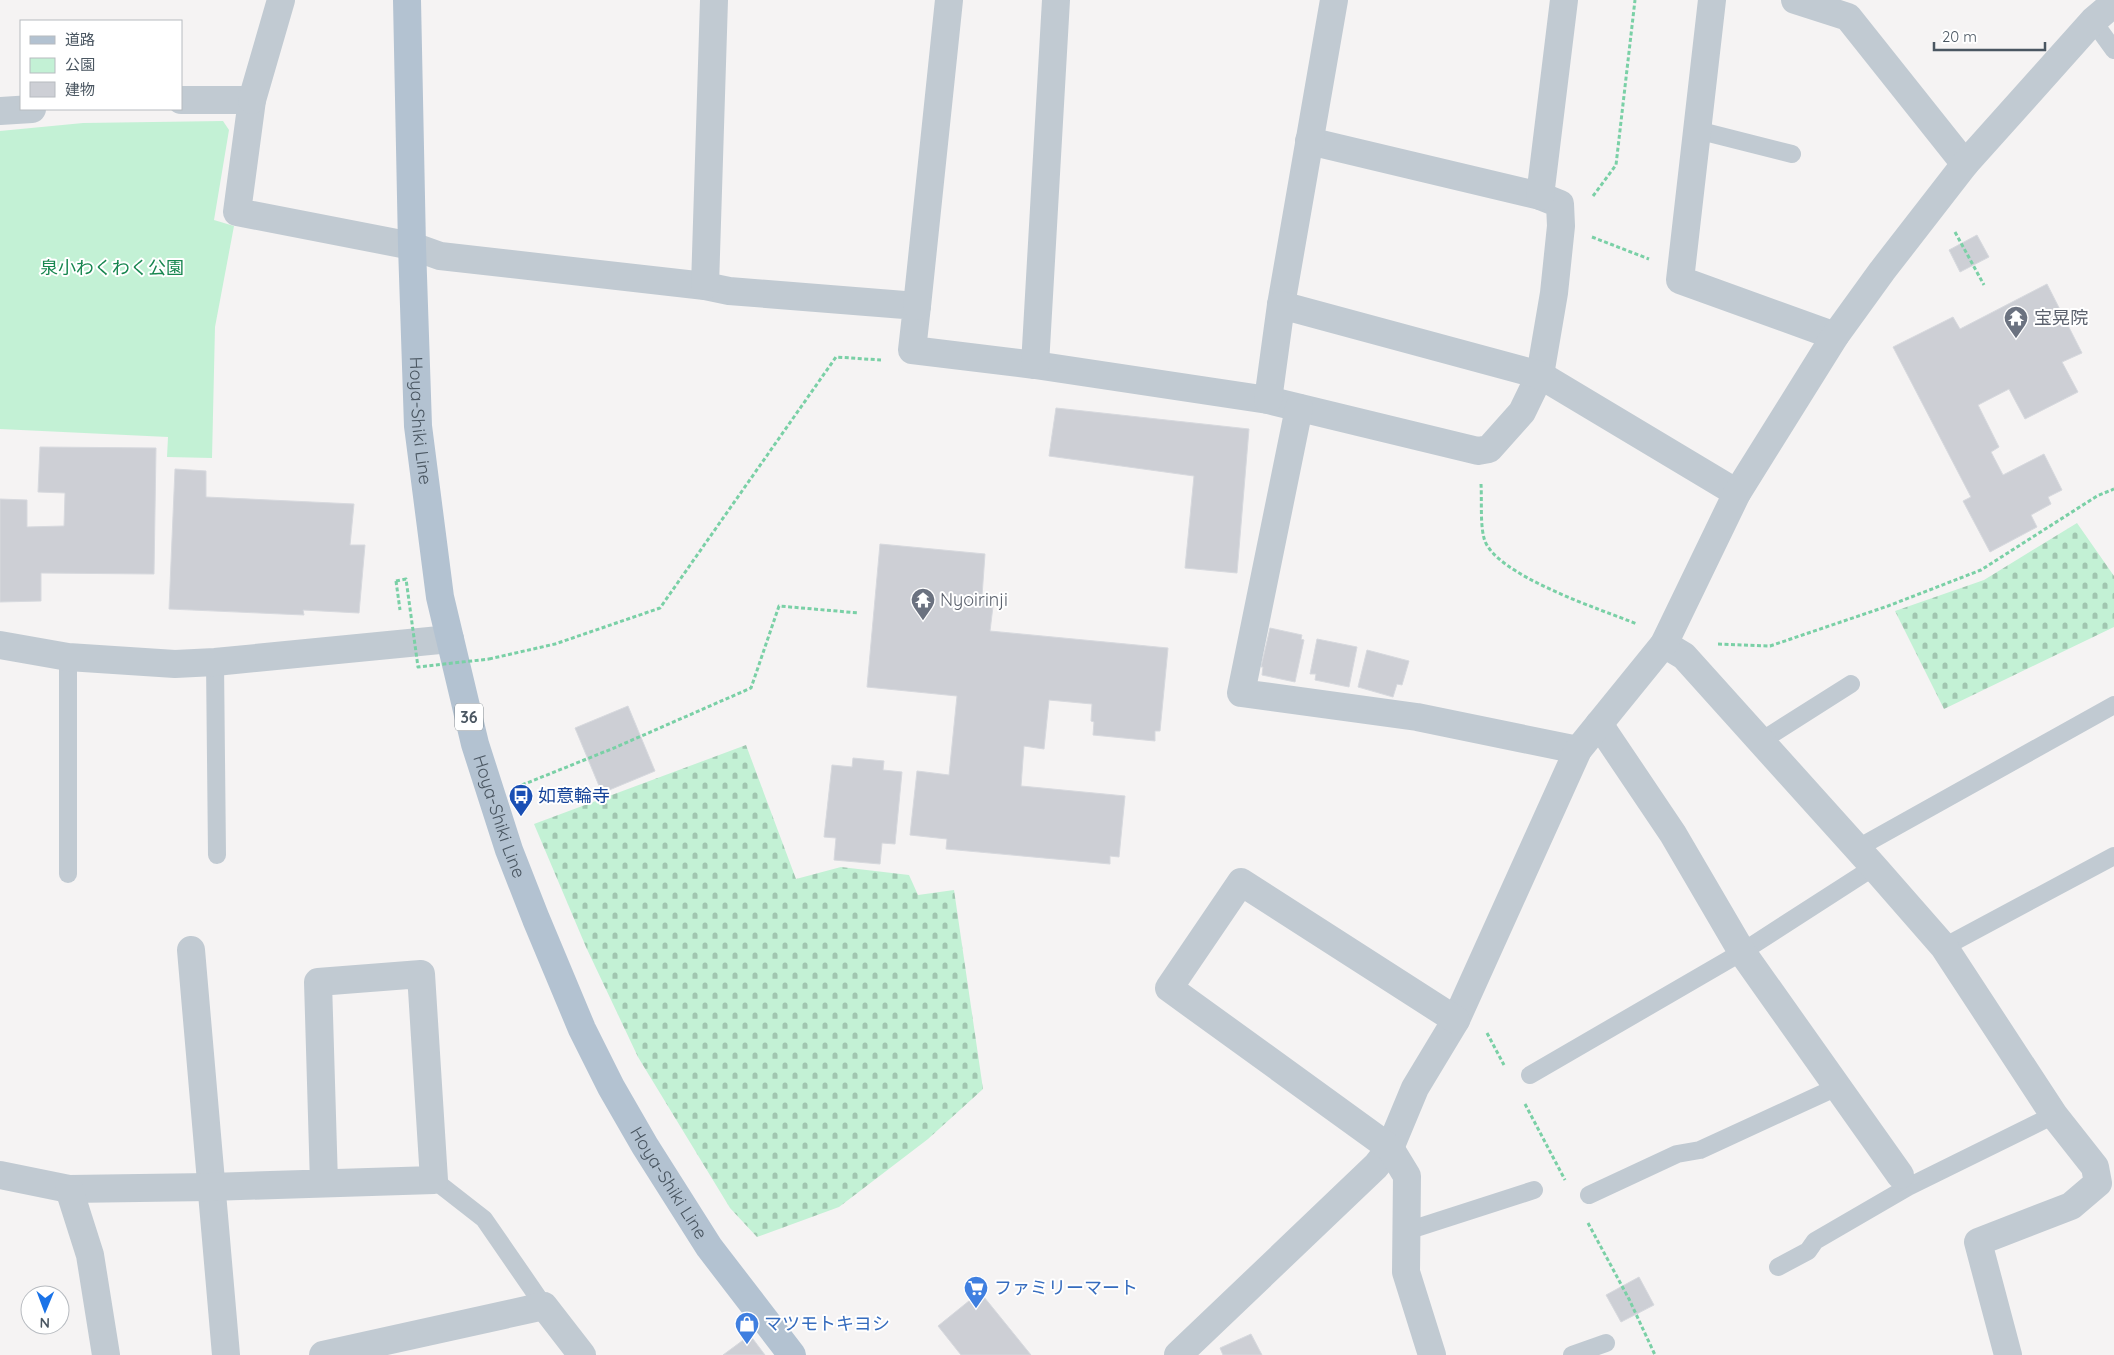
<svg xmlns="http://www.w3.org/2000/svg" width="2114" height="1355" font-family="Quicksand,'Noto Sans JP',sans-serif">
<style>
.cemetery{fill:url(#cemetery-stones)}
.park{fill:#c3f1d5}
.building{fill:#cdcfd5;stroke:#d7d9de}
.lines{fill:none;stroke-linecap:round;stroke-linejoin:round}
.path{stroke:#7ad0a6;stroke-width:3;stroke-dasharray:4 2.5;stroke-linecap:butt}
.service{stroke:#c1cad2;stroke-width:18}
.minor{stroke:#c1cad2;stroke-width:28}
.primary{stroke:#b3c2d1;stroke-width:28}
.path-bridge{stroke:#7ad0a6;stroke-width:3;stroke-dasharray:4 2.5;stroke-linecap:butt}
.labels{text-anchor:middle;stroke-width:4;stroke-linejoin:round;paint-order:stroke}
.shield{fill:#fff;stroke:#808990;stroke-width:1}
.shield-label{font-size:16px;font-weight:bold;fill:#4a5661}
.park-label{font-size:18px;fill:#17864f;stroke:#fff}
.worship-label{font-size:18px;fill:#5b616d;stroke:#fff;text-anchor:start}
.street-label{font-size:18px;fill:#4a5661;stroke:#fff}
.transit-label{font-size:18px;fill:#164399;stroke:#fff;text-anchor:start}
.shop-label{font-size:18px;fill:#366cbe;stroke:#fff;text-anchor:start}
</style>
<defs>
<pattern id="cemetery-stones" width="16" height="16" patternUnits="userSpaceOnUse" patternTransform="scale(1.25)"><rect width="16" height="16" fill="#c3f1d5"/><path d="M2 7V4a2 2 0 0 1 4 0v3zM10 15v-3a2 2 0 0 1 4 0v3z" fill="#a0c6b0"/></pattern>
</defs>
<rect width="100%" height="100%" fill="#f5f3f3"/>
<g class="cemetery">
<path d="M 2077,523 L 2114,576 L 2114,627 L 1944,709 L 1895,611 L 1984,580 Z"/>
<path d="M 746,745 L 796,879 L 841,867 L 909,875 L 918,895 L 954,890 L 983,1089 L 928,1139 L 839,1207 L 757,1237 L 730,1208 L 638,1057 L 586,947 L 534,824 Z"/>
</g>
<path class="park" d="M 223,121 L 229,130 L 214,220 L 234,226 L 215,327 L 212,458 L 167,457 L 168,437 L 0,429 L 0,131 L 83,123 Z"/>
<g class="building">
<path d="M 1977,235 L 1989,257 L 1960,272 L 1949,250 Z"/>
<path d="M 2047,284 L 2082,353 L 2062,362 L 2078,392 L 2025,419 L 2009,389 L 1978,405 L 1999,447 L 1991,452 L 2003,475 L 2044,454 L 2062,490 L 2048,497 L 2051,504 L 2031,515 L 2037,527 L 1990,552 L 1963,501 L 1971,497 L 1893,347 L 1953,317 L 1960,329 Z"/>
<path d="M 1056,408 L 1249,429 L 1237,573 L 1185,568 L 1194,476 L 1049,456 Z"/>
<path d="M 40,447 L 156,448 L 154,574 L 41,573 L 41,601 L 0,602 L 0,499 L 27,500 L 27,527 L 64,526 L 65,493 L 38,492 Z"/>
<path d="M 175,469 L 206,471 L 206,497 L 354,504 L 350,545 L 365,545 L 359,613 L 303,610 L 304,615 L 169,609 Z"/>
<path d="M 880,544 L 985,554 L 982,596 L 994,598 L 990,631 L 1168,648 L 1160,731 L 1155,731 L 1155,741 L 1093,735 L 1094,722 L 1091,721 L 1092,704 L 1049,700 L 1044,749 L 1024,746 L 1021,786 L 1125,796 L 1119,857 L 1110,856 L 1110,864 L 946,849 L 947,839 L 910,835 L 917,771 L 949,775 L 957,696 L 867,687 Z"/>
<path d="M 1270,628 L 1302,635 L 1301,639 L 1304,640 L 1295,682 L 1262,675 L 1263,667 L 1261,667 Z"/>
<path d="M 1317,639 L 1357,647 L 1349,687 L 1315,680 L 1316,674 L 1310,674 Z"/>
<path d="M 1367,650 L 1409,661 L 1402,685 L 1397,684 L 1393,697 L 1358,687 Z"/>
<path d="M 628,706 L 655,771 L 602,793 L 575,728 Z"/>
<path d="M 853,758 L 884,761 L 883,770 L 902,772 L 895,844 L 882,843 L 880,864 L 834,860 L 836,838 L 824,837 L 832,765 L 852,767 Z"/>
<path d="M 1639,1277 L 1654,1305 L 1621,1322 L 1606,1295 Z"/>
<path d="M 980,1292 L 1031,1355 L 961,1355 L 938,1326 Z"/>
<path d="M 1251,1334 L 1262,1355 L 1223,1355 L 1220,1348 Z"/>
<path d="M 750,1335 L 765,1355 L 723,1355 Z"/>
</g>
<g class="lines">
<g class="path">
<path d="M 1593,196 L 1616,165 L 1635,0"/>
<path d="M 1955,232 L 1984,285"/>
<path d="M 1592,237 L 1649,259"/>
<path d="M 1481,484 C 1482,500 1480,523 1484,538 C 1493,575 1603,610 1637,624"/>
<path d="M 396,581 L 400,610"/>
<path d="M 1718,644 L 1770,646 L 1888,606 L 1981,570 L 2097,496 L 2114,489"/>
<path d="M 489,659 L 555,644 L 660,608 L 836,357 L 881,360"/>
<path d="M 522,785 L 614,748 L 751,688 L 779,606 L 859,613"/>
<path d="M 1487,1033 L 1504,1065"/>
<path d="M 1525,1104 L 1565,1180"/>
<path d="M 1588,1223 L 1629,1299 L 1655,1355"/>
</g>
<g class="service">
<path d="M 2093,21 L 2114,50"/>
<path d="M 1697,130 L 1792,154"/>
<path d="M 68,657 L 68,874"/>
<path d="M 215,662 L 217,855"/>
<path d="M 1761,741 L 1851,684"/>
<path d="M 1856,849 L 2114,705"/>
<path d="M 1944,947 L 2114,856"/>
<path d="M 1530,1075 L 1742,952 L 1874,867"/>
<path d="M 434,1180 L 484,1219 L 544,1306"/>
<path d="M 1589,1195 L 1677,1154 L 1700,1150 L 1837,1087"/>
<path d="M 1407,1231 L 1534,1190"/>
<path d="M 1778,1267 L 1808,1251 L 1815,1241 L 1908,1187 L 2054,1115"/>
<path d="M 1572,1355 L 1606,1343"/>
</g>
<g class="minor">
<path d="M 1712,0 L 1680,280 L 1835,336"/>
<path d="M 1795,0 L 1848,17 L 1965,164"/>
<path d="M 181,100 L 252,100 L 237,212 L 412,246 L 440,256 L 705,286 L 729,291 L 917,306 L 912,350 L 1035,365 L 1268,400 L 1478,451 L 1489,449 L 1522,412 L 1540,375 L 1554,293 L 1561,226 L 1560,204 L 1540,196 L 1309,141"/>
<path d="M 252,100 L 281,0"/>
<path d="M 0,111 L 32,109"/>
<path d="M 1540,196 L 1564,0"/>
<path d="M 705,286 L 714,0"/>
<path d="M 1281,305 L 1334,0"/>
<path d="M 917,306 L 949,0"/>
<path d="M 1035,365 L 1056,0"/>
<path d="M 1268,400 L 1281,305 L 1540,375 L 1737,493"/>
<path d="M 1299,408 L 1241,693 L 1417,717 L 1578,750"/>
<path d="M 1664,644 L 1684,656 L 1874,867 L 1944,947 L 2054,1115 L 2095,1167 L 2098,1183 L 2071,1206 L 1978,1242 L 2008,1355"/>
<path d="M 0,645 L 68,657 L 175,664 L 215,662 L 450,639"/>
<path d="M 1599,724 L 1673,834 L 1742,952 L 1900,1175"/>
<path d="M 191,950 L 226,1355"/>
<path d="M 0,1175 L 69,1189 L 210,1187 L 434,1180 L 421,974 L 318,982 L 324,1183"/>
<path d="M 69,1189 L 90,1255 L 106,1355"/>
<path d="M 323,1355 L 544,1306 L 582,1355"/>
<path d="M 1178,1355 L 1376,1166 L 1390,1148 L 1415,1088 L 1456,1020 L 1578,750 L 1664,644 L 1737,493 L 1835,336 L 1882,271 L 1965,164 L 2093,21 L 2114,3"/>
<path d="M 1432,1355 L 1406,1272 L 1407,1176 L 1390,1148 L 1169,988 L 1241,882 L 1456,1020"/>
</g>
<path class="primary" id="s1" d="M 407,0 L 412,246 L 418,426 L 440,597 L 475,744 L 509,850 L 536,919 L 582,1029 L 611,1087 L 645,1146 L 709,1247 L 792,1355"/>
<path class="path-bridge" d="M 396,581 L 406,579 L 418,667 L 489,659"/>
</g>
<defs>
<symbol id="temple-pin" viewBox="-11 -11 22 30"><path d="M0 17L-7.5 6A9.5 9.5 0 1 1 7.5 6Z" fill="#6b7280" stroke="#fff"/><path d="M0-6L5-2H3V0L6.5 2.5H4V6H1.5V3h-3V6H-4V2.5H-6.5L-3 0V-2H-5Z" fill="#fff"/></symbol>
<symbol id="bus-pin" viewBox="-11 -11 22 30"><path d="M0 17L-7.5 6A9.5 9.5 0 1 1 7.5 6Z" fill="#1a4fb4" stroke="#fff"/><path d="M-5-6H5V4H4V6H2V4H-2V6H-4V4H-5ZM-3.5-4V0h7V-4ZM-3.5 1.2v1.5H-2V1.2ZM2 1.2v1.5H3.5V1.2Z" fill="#fff"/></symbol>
<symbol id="supermarket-pin" viewBox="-11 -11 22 30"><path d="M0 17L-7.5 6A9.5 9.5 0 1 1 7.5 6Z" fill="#3f7fe0" stroke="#fff"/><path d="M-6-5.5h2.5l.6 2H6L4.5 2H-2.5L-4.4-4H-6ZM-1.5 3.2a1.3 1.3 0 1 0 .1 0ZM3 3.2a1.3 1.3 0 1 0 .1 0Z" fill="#fff"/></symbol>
<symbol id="shop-pin" viewBox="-11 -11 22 30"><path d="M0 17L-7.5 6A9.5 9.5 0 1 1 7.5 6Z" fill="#3f7fe0" stroke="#fff"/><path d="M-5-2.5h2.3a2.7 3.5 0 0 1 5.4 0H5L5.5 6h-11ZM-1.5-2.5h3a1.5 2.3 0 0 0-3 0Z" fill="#fff"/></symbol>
</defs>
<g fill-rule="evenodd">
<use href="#temple-pin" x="2002" y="304" width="28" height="38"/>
<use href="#temple-pin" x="909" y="586" width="28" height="38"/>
<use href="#bus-pin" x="507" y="782" width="28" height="38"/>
<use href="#supermarket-pin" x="962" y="1274" width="28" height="38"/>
<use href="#shop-pin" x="733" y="1310" width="28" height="38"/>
</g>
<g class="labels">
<rect class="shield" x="455" y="703.5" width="28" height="27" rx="4"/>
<g class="shield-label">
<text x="469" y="723">36</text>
</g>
<g class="park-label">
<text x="112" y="274">泉小わくわく公園</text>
</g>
<g class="worship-label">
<text x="2034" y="324">宝晃院</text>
<text x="940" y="606">Nyoirinji</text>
</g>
<g class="street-label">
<text dy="6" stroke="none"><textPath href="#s1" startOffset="421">Hoya-Shiki Line</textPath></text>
<text dy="6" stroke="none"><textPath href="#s1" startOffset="826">Hoya-Shiki Line</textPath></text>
<text dy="6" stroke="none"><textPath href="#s1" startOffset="1231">Hoya-Shiki Line</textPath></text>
</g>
<g class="transit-label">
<text x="538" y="802">如意輪寺</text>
</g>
<g class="shop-label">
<text x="994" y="1294">ファミリーマート</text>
<text x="764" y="1330">マツモトキヨシ</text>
</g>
</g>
<rect x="20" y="20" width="162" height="90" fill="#ffffff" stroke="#b7bbc0"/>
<rect x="30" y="36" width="25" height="8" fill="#b3c2d1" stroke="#b7bbc0"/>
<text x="65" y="45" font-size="15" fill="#4a5661">道路</text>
<rect x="30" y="58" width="25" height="15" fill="#c3f1d5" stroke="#b7bbc0"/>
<text x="65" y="70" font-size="15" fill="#4a5661">公園</text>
<rect x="30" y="82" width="25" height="15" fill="#cdcfd5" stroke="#b7bbc0"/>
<text x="65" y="95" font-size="15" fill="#4a5661">建物</text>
<g transform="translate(45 1310) rotate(181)"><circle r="24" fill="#ffffff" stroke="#b7bbc0"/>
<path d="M0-4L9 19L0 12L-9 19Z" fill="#1a73e8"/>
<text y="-8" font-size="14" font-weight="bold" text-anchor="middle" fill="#4a5661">N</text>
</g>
<path d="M1934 42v8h111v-8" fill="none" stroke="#4a5661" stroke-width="2.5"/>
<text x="1942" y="42" font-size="15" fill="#4a5661" stroke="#ffffff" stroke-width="4" paint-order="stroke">20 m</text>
</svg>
